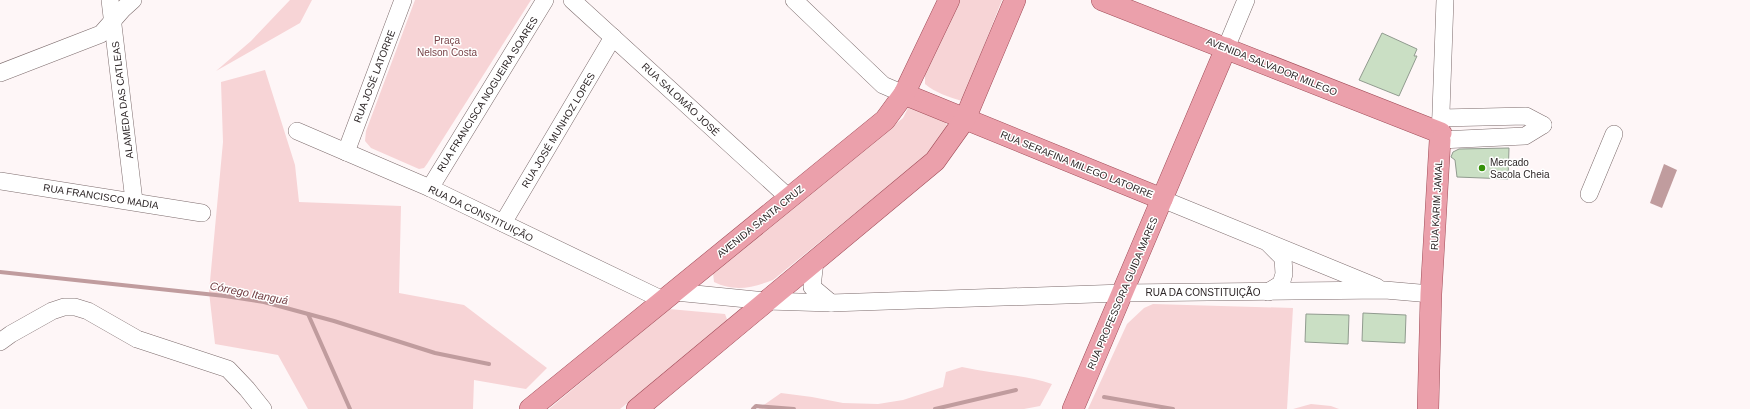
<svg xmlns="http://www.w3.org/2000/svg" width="1750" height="409" font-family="Arial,sans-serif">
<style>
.green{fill:#f7d4d6}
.water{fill:#c09c9e}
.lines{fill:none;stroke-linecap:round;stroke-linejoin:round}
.stream{stroke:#c09c9e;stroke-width:4}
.building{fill:#cadfc4;stroke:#919b8f}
.minor-casing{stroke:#7d6c6d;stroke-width:18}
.major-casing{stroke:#a04c58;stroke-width:22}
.minor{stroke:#fff;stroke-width:17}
.major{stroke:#eba0ab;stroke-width:21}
.poi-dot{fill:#359209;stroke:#fff;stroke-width:1.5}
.labels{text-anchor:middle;stroke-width:3;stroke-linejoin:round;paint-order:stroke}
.park-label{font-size:10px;fill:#784348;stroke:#fff}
.street-label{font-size:10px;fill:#2d2627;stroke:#fff}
.poi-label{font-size:10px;fill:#2d2627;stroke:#fff;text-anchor:start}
.water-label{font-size:11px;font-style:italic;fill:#723e43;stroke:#fff}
</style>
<rect width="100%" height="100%" fill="#fef6f7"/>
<g class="green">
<path d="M 290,0 L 312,0 L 300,23 L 216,71 L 251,41 Z"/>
<path d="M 415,0 L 531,0 L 427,164 L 424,168 L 419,169 L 371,148 L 365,141 L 366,131 Z"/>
<path d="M 956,0 L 1002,0 L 962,101 C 949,97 936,93 925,84 L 925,71 Z"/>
<path d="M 265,70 L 295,165 L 299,202 L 401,206 L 399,293 L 464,305 L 547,368 L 526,389 L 474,380 L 473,409 L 308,409 L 278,355 L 215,344 L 209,292 L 223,142 L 221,82 Z"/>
<path d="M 909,106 L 942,117 L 948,127 L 935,148 L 773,280 C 752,288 734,292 714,282 L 713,273 L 722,265 L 903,118 Z"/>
<path d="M 1153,304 L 1293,308 L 1287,409 L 1088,409 L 1127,324 L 1144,308 Z"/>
<path d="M 669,309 L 725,314 L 728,322 L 620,409 L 549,409 Z"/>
<path d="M 962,367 C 992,374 1023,374 1052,384 L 1040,406 L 1024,409 L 758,409 L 781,393 L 812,397 L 843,403 L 878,404 L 903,400 L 943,387 L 946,372 Z"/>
<path d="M 1311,404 L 1331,406 L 1339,409 L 1293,409 Z"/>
</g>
<path class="water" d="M 1664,164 L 1677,170 L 1662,208 L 1650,203 Z"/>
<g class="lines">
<g class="stream">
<path d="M 0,272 L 225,296 L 264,302 L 334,321 L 435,353 L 489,364"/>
<path d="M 308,314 L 350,409"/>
<path d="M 1104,397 L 1173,409"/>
<path d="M 753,409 L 756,406 L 794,409"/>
<path d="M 935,409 L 1016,390"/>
</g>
</g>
<g class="building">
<path d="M 1382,33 L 1417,49 L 1414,56 L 1417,56 L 1399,96 L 1359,80 Z"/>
<path d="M 1509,148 L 1508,179 L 1457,177 L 1455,160 L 1451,157 L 1453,152 L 1459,149 Z"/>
<path d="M 1363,313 L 1406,315 L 1405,343 L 1362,341 Z"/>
<path d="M 1306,314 L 1349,315 L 1348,344 L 1305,342 Z"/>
</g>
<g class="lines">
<defs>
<g id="minor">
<path d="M 110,0 L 134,201"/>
<path d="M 572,0 L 789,198"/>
<path d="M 794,0 L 883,85 L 904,94"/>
<path d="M 1445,0 L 1440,140 L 1525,136 L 1543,125"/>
<path d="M 1226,48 L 1246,0"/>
<path d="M 0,73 L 101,34 L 123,9 L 133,0"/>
<path d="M 1441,118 L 1526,116 L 1543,125"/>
<path d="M 297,131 L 430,188 L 663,300"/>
<path d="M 346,152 L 403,0"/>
<path d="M 0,181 L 202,213"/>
<path d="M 430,188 L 545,0"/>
<path d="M 1589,194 L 1614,134"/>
<path d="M 1162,199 L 1377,287"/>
<path d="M 503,223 L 613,37"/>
<path d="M 815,261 L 812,287 L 831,303"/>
<path d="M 675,292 L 767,301 L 831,303 L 1123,293 L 1385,290 L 1431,294"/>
<path d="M 1268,292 L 1281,284 L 1284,274 L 1283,258 L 1269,244"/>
<path d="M 0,342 L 11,334 L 52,311 L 64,307 L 75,307 L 88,311 L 137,339 L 228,369 L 247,389 L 263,409"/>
</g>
<g id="major">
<path d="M 1102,0 L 1441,133"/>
<path d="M 904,94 L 1162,199"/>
<path d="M 530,409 L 885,120 L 904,94 L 949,0"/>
<path d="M 637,409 L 935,161 L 965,119 L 1015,0"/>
<path d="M 1073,409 L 1226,48"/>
<path d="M 1428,409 L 1431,294 L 1440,140"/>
</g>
</defs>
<use href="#minor" class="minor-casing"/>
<use href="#major" class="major-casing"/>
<use href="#minor" class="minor"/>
<use href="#major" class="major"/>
</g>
<circle class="poi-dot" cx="1482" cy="168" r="4"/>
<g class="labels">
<g class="park-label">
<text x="447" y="44">Praça<tspan x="447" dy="12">Nelson Costa</tspan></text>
</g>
<g class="street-label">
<text transform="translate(1272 66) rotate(22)" y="4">AVENIDA SALVADOR MILEGO</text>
<text transform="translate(374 76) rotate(-69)" y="4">RUA JOSÉ LATORRE</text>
<text transform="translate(487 94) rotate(-58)" y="4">RUA FRANCISCA NOGUEIRA SOARES</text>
<text transform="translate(681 99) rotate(43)" y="4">RUA SALOMÃO JOSÉ</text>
<text transform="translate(122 100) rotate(-97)" y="4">ALAMEDA DAS CATLEAS</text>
<text transform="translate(558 130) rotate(-59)" y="4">RUA JOSÉ MUNHOZ LOPES</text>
<text transform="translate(1077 164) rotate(22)" y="4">RUA SERAFINA MILEGO LATORRE</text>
<text transform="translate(101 196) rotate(9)" y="4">RUA FRANCISCO MADIA</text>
<text transform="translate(1436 205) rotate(-87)" y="4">RUA KARIM JAMAL</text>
<text transform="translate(481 213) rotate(26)" y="4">RUA DA CONSTITUIÇÃO</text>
<text transform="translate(760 221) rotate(-39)" y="4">AVENIDA SANTA CRUZ</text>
<text x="1203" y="296">RUA DA CONSTITUIÇÃO</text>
<text transform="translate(1122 293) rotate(-67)" y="4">RUA PROFESSORA GUIDA MARES</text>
</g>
<g class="poi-label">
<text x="1490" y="166">Mercado<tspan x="1490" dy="12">Sacola Cheia</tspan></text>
</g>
<g class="water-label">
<text transform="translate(249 293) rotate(11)" y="4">Córrego Itanguá</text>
</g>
</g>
</svg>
